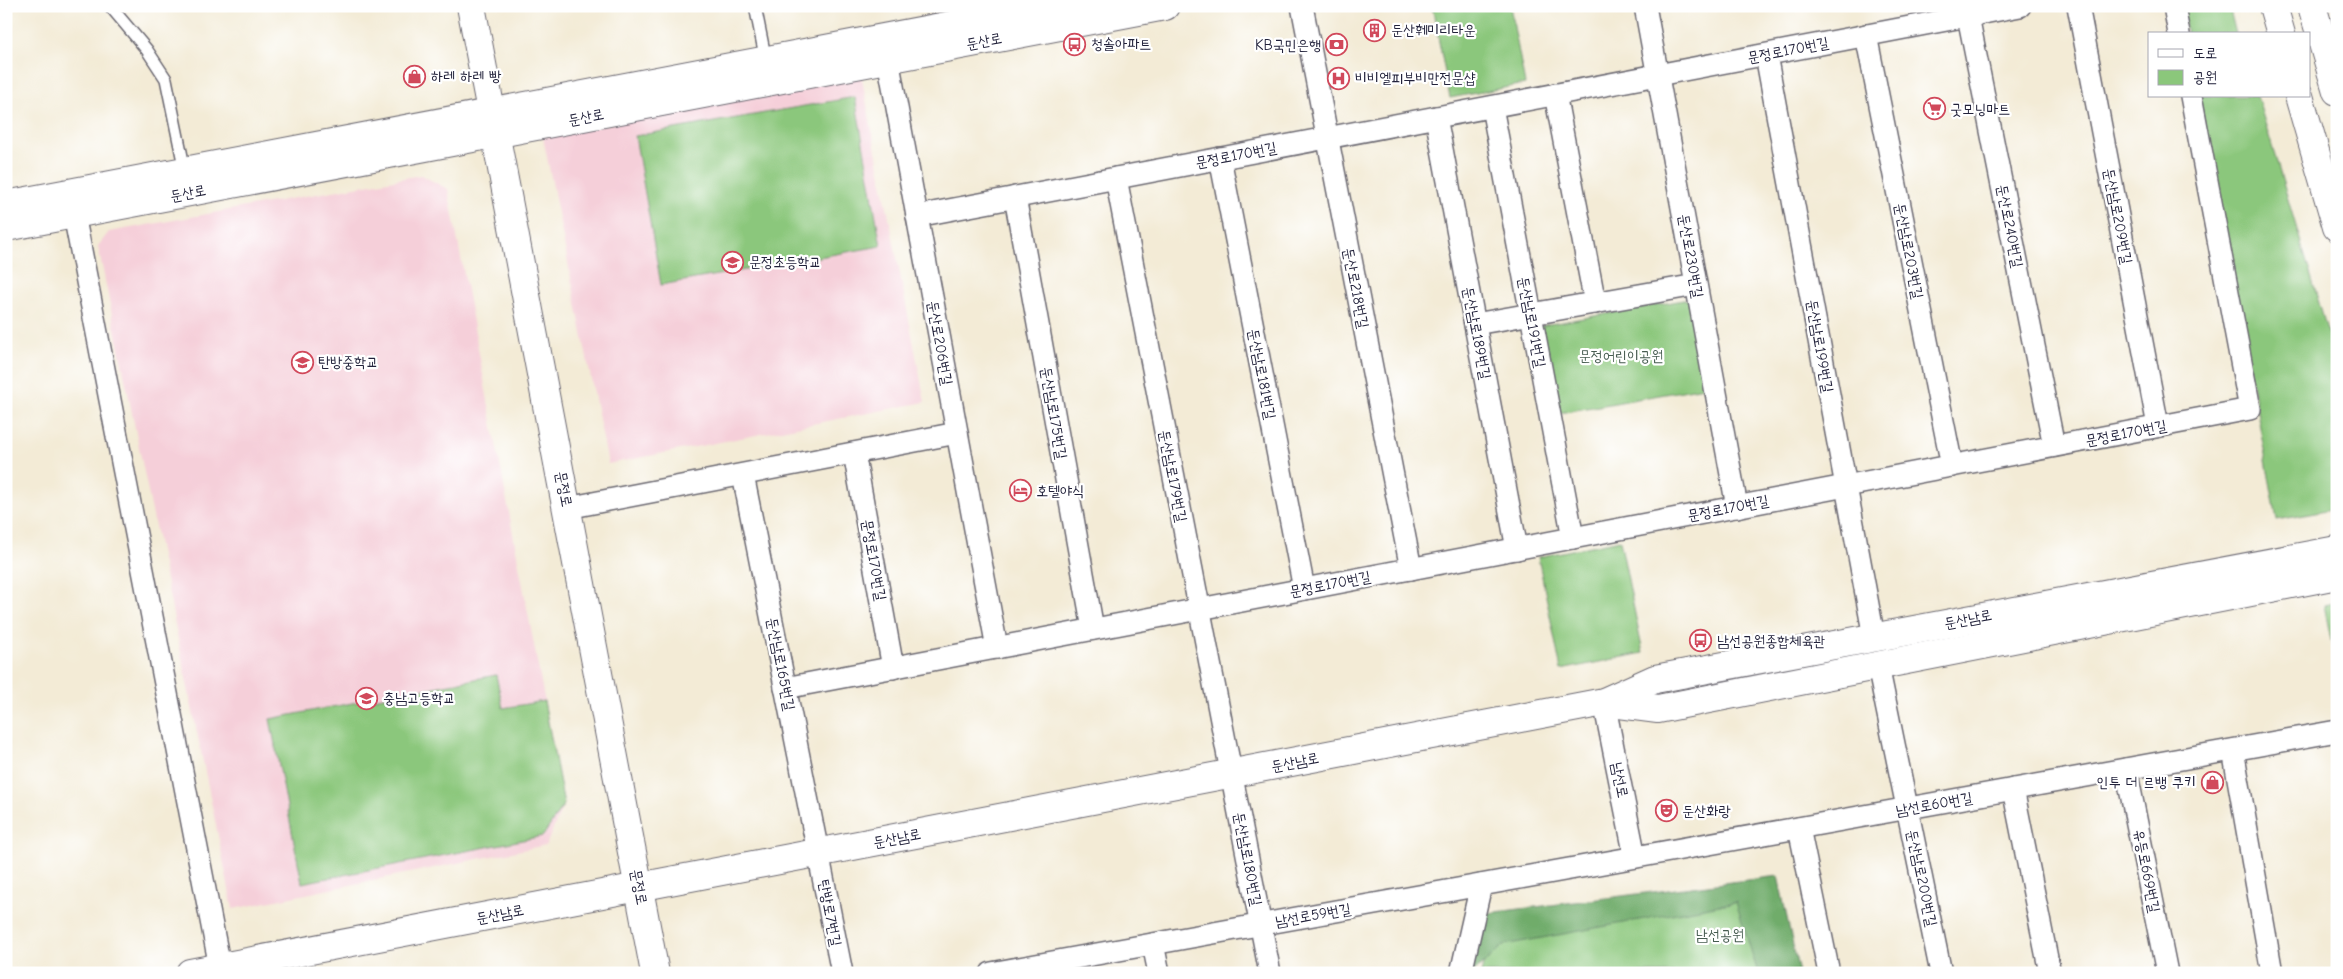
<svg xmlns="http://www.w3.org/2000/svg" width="2343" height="979" font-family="'Comic Neue','Poor Story',sans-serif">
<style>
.built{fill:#f5cfd9}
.green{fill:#8bc77b;stroke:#56745b}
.forest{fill:#70ac6b;stroke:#496753}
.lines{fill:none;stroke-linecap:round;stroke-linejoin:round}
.service-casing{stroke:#6b6871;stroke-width:14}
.minor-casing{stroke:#6b6871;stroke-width:24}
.secondary-casing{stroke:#6b6871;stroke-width:30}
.primary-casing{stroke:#6b6871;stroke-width:30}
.service{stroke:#fff;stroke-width:11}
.minor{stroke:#fff;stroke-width:21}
.secondary{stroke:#fff;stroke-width:28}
.primary{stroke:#fff;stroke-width:28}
.labels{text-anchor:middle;stroke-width:4.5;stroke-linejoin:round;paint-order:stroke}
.poi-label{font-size:15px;fill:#22223b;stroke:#fff;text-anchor:start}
.street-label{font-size:15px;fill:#22223b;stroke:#fff}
.park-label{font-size:15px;fill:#475c51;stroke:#fff}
</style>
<rect width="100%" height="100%" fill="#fff"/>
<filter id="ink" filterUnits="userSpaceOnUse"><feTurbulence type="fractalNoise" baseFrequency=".02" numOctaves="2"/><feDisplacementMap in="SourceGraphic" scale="10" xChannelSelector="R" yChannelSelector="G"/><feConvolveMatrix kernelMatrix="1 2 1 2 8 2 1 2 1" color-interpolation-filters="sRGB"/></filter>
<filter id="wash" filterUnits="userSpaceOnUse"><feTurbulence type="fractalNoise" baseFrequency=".0096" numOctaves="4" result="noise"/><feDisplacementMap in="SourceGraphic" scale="20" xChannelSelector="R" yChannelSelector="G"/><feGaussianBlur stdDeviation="1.12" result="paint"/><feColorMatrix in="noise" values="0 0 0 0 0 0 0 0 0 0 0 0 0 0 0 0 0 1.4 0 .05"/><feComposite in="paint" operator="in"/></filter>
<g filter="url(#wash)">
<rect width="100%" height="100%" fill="#f3ebd6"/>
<g class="built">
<path d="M 861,74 L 925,402 L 608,464 L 543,137 Z"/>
<path d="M 421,175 L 448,189 L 564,804 L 546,845 L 233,909 L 98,246 L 109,232 Z"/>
</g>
<g class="green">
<path d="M 1432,6 L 1510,6 L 1525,84 L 1450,98 Z"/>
<path d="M 2182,6 L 2229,6 L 2236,34 L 2187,34 Z"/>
<path d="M 2199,96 L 2257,96 L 2337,363 L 2337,509 L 2277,520 Z"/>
<path d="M 855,97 L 881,246 L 661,285 L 635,136 Z"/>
<path d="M 1689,299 L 1704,387 L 1554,414 L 1539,326 Z"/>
<path d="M 1620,540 L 1643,653 L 1561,670 L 1538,557 Z"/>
<path d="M 2337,602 L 2337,670 L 2324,605 Z"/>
<path d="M 496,675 L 503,708 L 544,701 L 564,804 L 543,836 L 302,883 L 270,719 Z"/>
<path d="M 1751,891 L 1765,973 L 1481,973 L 1490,938 Z"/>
</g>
<path class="forest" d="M 1778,876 L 1799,973 L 1758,973 L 1736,902 L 1504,945 L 1473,973 L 1468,973 L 1488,913 Z"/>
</g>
<g filter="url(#ink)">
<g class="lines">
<defs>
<g id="service">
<path d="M 110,6 L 147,50 L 166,79 L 185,171"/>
<path d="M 755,6 L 766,61"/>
</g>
<g id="minor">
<path d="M 1302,6 L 1411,569"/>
<path d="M 1645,6 L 1737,507"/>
<path d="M 1966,6 L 2054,446"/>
<path d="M 2078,6 L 2158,426"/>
<path d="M 2174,6 L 2179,34"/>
<path d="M 1866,35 L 1952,466"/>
<path d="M 885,43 L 997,648"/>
<path d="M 1766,55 L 1874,637"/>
<path d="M 1555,94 L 1595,303"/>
<path d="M 1492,107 L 1573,538"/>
<path d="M 1436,117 L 1517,549"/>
<path d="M 1220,158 L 1304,589"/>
<path d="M 1116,178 L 1270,973"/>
<path d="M 1015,197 L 1093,629"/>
<path d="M 71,199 L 220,967"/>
<path d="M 917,216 L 2020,6"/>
<path d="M 1475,324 L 1696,285"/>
<path d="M 854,453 L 893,668"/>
<path d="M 743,475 L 842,973"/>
<path d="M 567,508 L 957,433"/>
<path d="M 1878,666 L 1941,973"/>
<path d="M 785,688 L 2250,409 L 2191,96"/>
<path d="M 1604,702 L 1635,857"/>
<path d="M 2233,750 L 2272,973"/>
<path d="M 2126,769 L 2167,973"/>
<path d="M 2013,789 L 2050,973"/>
<path d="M 1799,828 L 1829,973"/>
<path d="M 1153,944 L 1159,973"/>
<path d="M 991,973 L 2337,731"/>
<path d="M 1461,973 L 1481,885"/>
</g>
<g id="secondary">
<path d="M 471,6 L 655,973"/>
<path d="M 6,205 L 1051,6"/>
<path d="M 6,227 L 1165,6"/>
<path d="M 1604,702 L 1658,709 L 2337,575"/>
<path d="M 190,973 L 1604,702 L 1655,679 L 2337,550"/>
</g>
<g id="primary">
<path d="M 2273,6 L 2281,34"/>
<path d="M 2312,6 L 2337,91"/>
<path d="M 2299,96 L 2337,227"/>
</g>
</defs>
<use href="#service" class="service-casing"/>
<use href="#minor" class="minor-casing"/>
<use href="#secondary" class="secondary-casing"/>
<use href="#primary" class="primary-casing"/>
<use href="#service" class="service"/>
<use href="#minor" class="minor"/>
<use href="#secondary" class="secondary"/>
<use href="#primary" class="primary"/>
</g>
</g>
<defs>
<symbol id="building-ring" viewBox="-11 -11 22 22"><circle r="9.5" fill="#fff" stroke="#d1495b" stroke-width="1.5"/><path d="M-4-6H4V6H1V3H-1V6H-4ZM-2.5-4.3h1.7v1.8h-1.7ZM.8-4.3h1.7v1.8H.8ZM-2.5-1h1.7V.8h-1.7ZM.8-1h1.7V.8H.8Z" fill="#d1495b"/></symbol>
<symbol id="bus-ring" viewBox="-11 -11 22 22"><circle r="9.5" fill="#fff" stroke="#d1495b" stroke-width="1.5"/><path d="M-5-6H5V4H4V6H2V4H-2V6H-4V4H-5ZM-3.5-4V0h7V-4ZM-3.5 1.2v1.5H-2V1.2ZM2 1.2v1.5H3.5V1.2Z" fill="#d1495b"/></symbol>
<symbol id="bank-ring" viewBox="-11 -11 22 22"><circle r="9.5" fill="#fff" stroke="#d1495b" stroke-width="1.5"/><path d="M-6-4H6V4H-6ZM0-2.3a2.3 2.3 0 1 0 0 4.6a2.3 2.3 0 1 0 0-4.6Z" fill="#d1495b"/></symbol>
<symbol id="shop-ring" viewBox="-11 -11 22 22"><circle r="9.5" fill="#fff" stroke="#d1495b" stroke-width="1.5"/><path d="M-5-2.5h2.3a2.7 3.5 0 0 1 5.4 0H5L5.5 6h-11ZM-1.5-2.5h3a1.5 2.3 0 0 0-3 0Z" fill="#d1495b"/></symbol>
<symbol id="hospital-ring" viewBox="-11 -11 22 22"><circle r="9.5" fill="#fff" stroke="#d1495b" stroke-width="1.5"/><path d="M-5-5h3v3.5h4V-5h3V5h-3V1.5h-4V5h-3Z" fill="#d1495b"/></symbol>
<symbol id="supermarket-ring" viewBox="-11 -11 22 22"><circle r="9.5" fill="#fff" stroke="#d1495b" stroke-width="1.5"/><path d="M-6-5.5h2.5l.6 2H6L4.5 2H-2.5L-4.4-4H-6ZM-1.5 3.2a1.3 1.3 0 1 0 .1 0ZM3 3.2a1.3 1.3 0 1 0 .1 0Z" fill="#d1495b"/></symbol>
<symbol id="school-ring" viewBox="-11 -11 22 22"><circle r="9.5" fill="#fff" stroke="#d1495b" stroke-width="1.5"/><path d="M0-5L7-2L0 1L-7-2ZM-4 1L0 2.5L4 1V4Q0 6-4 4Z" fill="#d1495b"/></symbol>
<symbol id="hotel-ring" viewBox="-11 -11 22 22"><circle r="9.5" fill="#fff" stroke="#d1495b" stroke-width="1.5"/><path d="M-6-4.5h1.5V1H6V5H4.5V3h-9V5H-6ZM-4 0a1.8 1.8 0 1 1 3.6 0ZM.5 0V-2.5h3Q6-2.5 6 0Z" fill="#d1495b"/></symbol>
<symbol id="theatre-ring" viewBox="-11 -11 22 22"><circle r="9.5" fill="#fff" stroke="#d1495b" stroke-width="1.5"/><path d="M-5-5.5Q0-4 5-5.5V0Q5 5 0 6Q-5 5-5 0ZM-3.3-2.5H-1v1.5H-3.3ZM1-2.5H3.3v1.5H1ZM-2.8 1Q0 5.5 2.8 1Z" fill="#d1495b"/></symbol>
</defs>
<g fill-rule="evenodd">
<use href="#building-ring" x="1362" y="18" width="25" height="25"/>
<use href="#bus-ring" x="1062" y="32" width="25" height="25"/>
<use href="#bank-ring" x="1324" y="32" width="25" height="25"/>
<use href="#shop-ring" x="402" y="64" width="25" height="25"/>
<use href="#hospital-ring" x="1326" y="66" width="25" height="25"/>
<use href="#supermarket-ring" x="1922" y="96" width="25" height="25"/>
<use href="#school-ring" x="720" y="250" width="25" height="25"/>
<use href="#school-ring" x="290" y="350" width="25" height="25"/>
<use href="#hotel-ring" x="1008" y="478" width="25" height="25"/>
<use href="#bus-ring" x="1688" y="628" width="25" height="25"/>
<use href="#school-ring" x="354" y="686" width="25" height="25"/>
<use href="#shop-ring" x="2200" y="770" width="25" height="25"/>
<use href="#theatre-ring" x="1654" y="798" width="25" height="25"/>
</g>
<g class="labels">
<g class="poi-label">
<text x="1391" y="35">둔산훼미리타운</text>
<text x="1091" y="49">청솔아파트</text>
<text x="1321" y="50" text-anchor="end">KB국민은행</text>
<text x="431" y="81">하레 하레 빵</text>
<text x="1355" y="83">비비엘피부비만전문샵</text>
<text x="1950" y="114">굿모닝마트</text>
<text x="749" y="267">문정초등학교</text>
<text x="318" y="367">탄방중학교</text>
<text x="1036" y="496">호텔야식</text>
<text x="1717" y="646">남선공원종합체육관</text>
<text x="383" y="703">충남고등학교</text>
<text x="2196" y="787" text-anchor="end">인투 더 르뱅 쿠키</text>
<text x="1682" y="816">둔산화랑</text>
</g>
<g class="street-label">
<text transform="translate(984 41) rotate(-11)" y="5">둔산로</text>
<text transform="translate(1788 50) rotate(-11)" y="5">문정로170번길</text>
<text transform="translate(586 117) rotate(-11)" y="5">둔산로</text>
<text transform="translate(1236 155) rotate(-11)" y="5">문정로170번길</text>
<text transform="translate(188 193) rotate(-11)" y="5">둔산로</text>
<text transform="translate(2118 216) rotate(79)" y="5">둔산남로209번길</text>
<text transform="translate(2010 226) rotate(79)" y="5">둔산로240번길</text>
<text transform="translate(1909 251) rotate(79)" y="5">둔산남로203번길</text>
<text transform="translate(1691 256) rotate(80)" y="5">둔산로230번길</text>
<text transform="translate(1356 288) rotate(79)" y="5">둔산로218번길</text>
<text transform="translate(1532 322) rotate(79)" y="5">둔산남로191번길</text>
<text transform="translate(1477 333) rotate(79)" y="5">둔산남로189번길</text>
<text transform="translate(940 343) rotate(80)" y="5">둔산로206번길</text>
<text transform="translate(1820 346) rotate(80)" y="5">둔산남로199번길</text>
<text transform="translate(1262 374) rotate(79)" y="5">둔산남로181번길</text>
<text transform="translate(1054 413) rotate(80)" y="5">둔산남로175번길</text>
<text transform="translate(2126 433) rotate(-11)" y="5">문정로170번길</text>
<text transform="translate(1173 476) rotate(79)" y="5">둔산남로179번길</text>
<text transform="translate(564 489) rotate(79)" y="5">문정로</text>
<text transform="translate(1728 508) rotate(-11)" y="5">문정로170번길</text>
<text transform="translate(874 560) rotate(80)" y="5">문정로170번길</text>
<text transform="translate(1330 584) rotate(-11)" y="5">문정로170번길</text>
<text transform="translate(1968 619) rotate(-11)" y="5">둔산남로</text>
<text transform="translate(781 664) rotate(79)" y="5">둔산남로165번길</text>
<text transform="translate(1295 762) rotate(-11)" y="5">둔산남로</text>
<text transform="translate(1620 780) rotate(79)" y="5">남선로</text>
<text transform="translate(1934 804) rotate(-10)" y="5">남선로60번길</text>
<text transform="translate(897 838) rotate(-11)" y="5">둔산남로</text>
<text transform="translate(1248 859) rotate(79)" y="5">둔산남로180번길</text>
<text transform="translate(2147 871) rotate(79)" y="5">유등로669번길</text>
<text transform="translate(1922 878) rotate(78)" y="5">둔산남로200번길</text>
<text transform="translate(639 887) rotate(79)" y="5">문정로</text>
<text transform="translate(830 913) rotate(79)" y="5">탄방로7번길</text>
<text transform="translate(500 914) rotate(-11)" y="5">둔산남로</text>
<text transform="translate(1313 915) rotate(-10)" y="5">남선로59번길</text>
</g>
<g class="park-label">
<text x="1621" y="361">문정어린이공원</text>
<text x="1720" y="940">남선공원</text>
</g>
</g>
<rect width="2343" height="979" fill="none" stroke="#fff" stroke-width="25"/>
<rect x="2148" y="32" width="162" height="65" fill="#ffffff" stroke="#a7a7b1"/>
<rect x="2158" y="49" width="25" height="8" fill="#ffffff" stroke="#a7a7b1"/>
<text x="2193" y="58" font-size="15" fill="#22223b">도로</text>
<rect x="2158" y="70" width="25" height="15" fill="#8bc77b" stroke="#a7a7b1"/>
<text x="2193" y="82" font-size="15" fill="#22223b">공원</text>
</svg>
